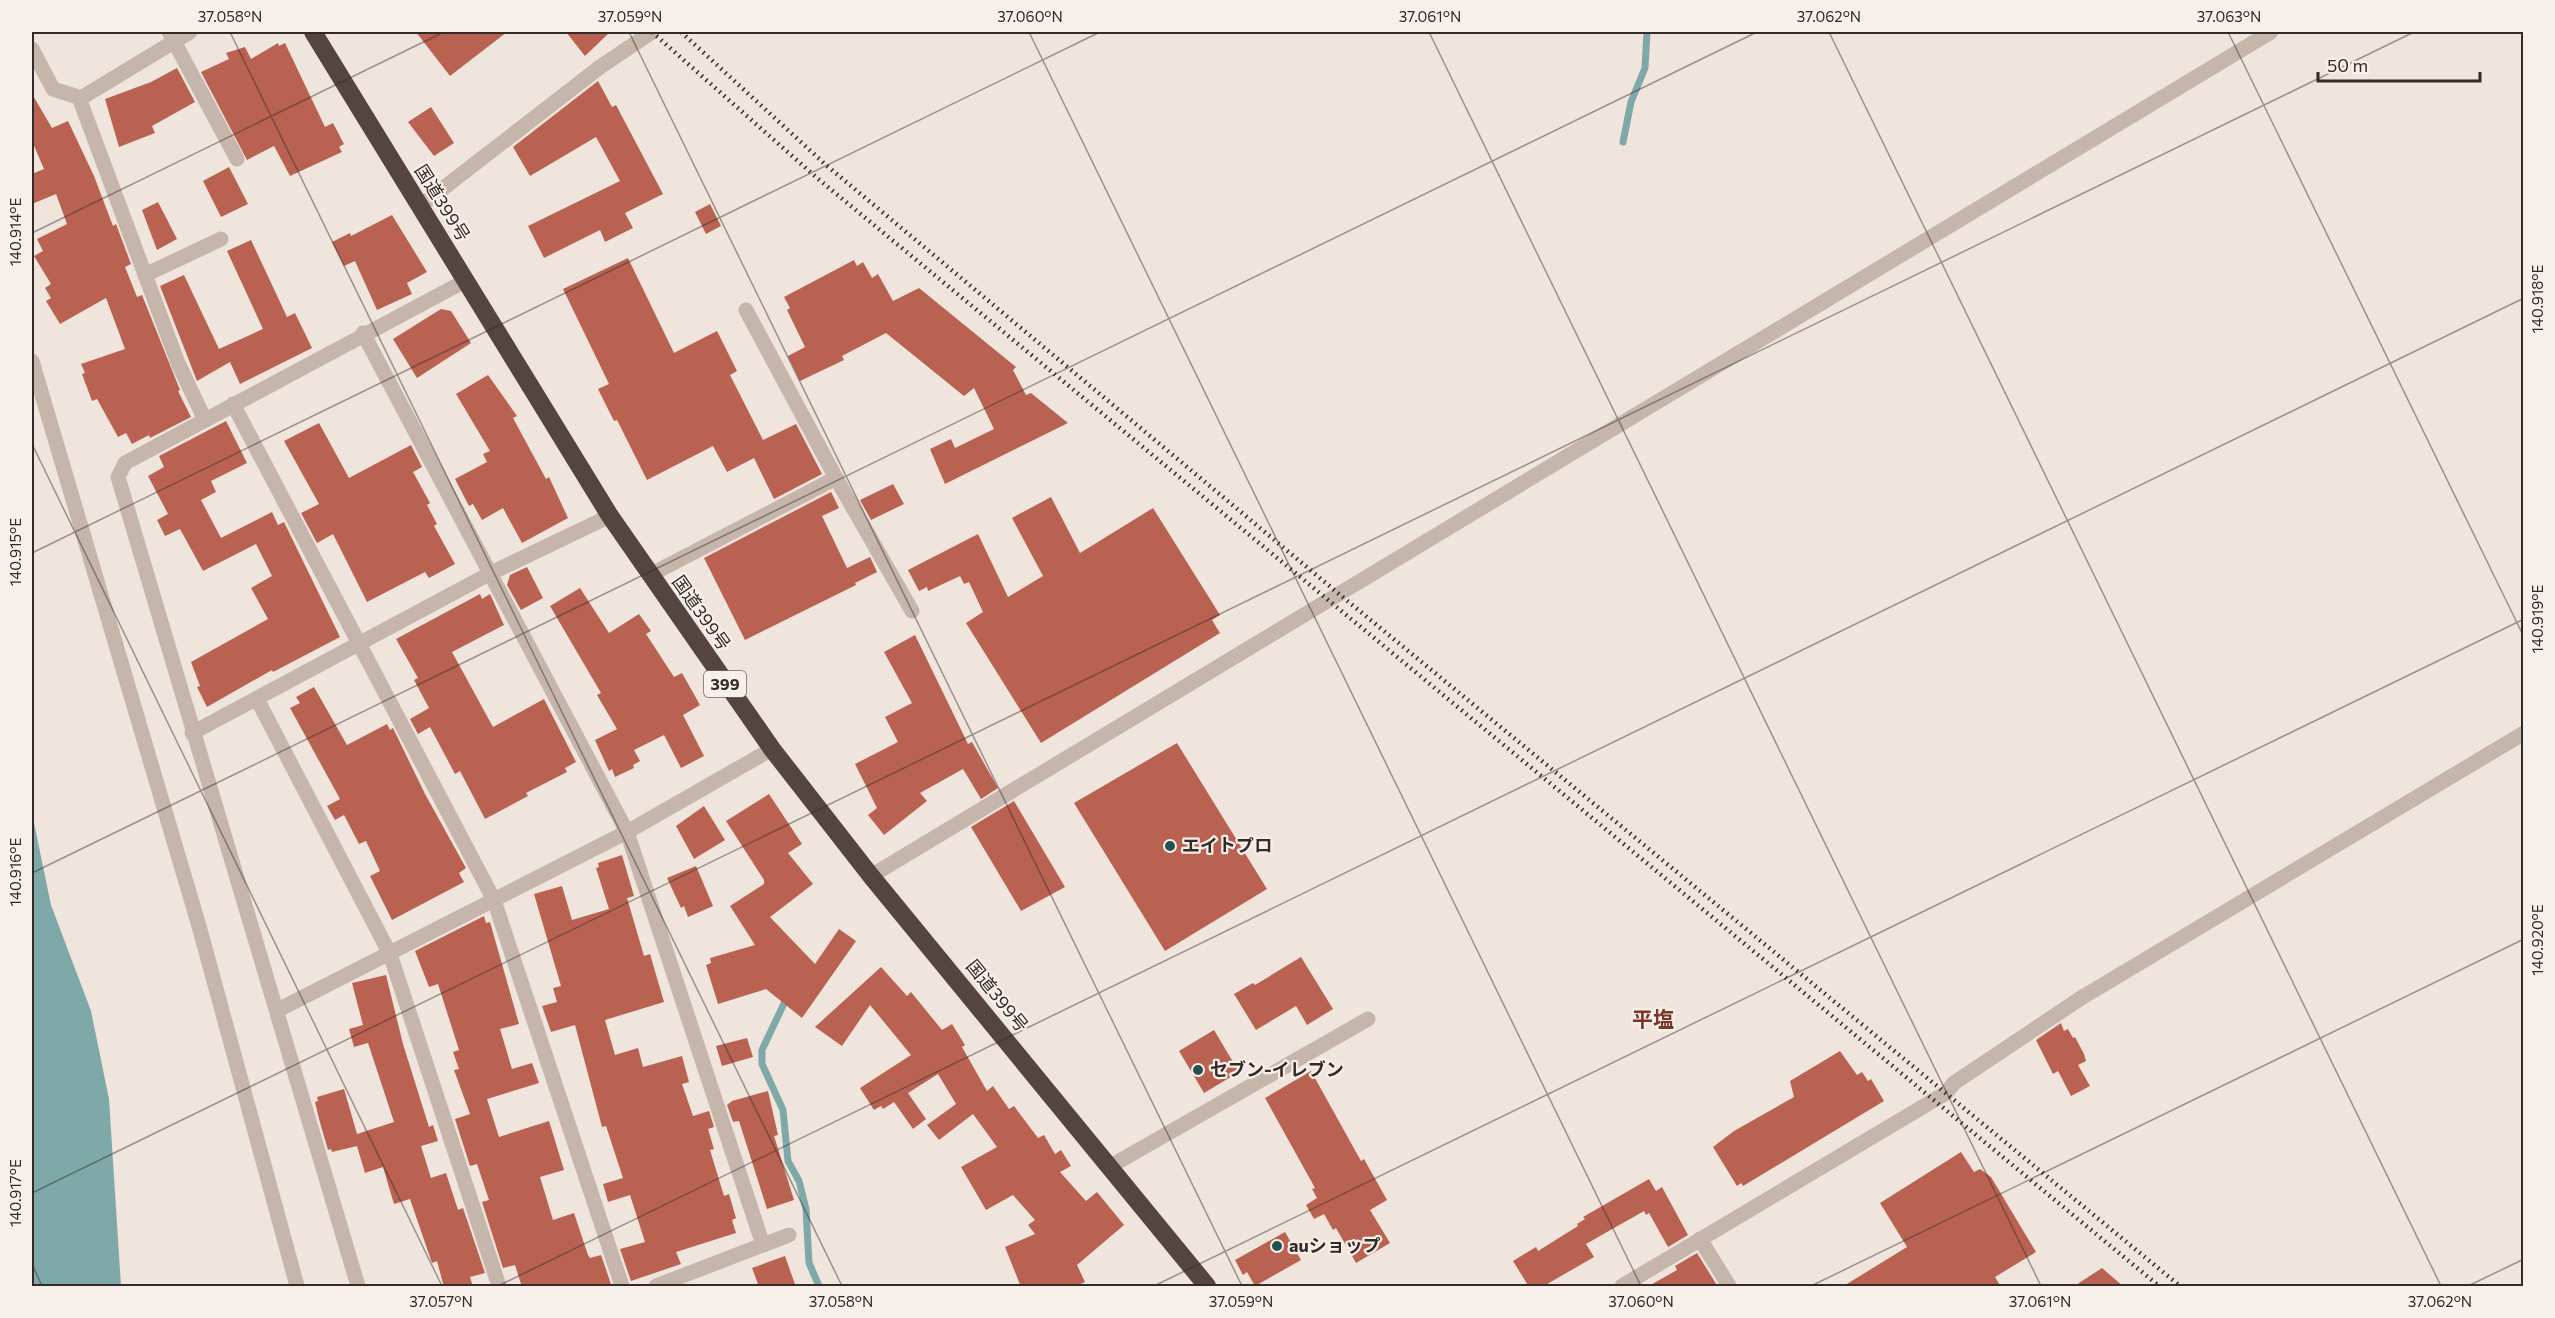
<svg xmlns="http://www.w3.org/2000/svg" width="2555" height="1318" font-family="Commissioner,'Noto Sans JP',sans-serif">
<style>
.water{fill:#7fa9a8}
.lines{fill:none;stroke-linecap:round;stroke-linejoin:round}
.stream{stroke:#7fa9a8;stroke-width:7}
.building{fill:#b96251}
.minor{stroke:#c6b5aa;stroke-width:15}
.highway{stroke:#544541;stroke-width:18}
.rail{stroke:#342b29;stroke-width:4.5;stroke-dasharray:1.5 4.5;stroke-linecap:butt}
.ticks{fill:none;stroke:#342b29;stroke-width:1.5;stroke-opacity:0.45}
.poi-dot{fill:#235151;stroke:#f7efe9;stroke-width:2}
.labels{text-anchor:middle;stroke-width:4.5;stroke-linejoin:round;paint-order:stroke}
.shield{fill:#f7efe9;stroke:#6e6663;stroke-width:1.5}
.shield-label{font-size:16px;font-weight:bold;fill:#342b29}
.street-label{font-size:18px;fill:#342b29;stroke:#f7efe9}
.poi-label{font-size:18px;font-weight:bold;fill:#342b29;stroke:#f7efe9;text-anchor:start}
.quarter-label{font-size:21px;font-weight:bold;fill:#7b372a;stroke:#f7efe9}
.neatline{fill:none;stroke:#342b29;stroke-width:2}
.ticks-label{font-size:15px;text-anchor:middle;fill:#342b29}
</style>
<rect width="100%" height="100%" fill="#efe5dd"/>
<path class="water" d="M 32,813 L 51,905 L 91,1011 L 109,1099 L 121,1286 L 32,1286 Z"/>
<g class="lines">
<g class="stream">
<path d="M 1623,142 L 1631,102 L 1645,68 L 1647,32"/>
<path d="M 788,995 L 762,1050 L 762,1064 L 783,1110 L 788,1161 L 799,1181 L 806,1209 L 809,1263 L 819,1286"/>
</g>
</g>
<g class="building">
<path d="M 416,32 L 507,32 L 450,76 Z"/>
<path d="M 566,32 L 610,32 L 585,56 Z"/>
<path d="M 278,43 L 279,46 L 285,43 L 325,127 L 333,123 L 344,144 L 339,147 L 342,152 L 290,176 L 274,146 L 247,160 L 201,72 L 229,59 L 226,53 L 245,47 L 251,59 Z"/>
<path d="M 177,68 L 195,102 L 152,126 L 155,133 L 119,147 L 105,99 L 151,82 Z"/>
<path d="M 598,81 L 612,107 L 616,105 L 663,194 L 625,213 L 633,228 L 605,242 L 600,230 L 544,258 L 528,226 L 620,181 L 596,137 L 530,176 L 513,147 Z"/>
<path d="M 32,94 L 52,128 L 68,121 L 94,176 L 113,226 L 116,224 L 131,264 L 125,267 L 137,297 L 142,295 L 180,390 L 178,391 L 191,417 L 150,438 L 149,435 L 132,444 L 126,433 L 118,437 L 97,399 L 92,401 L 82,374 L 85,373 L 81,364 L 125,349 L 106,298 L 60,324 L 46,301 L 51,298 L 45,288 L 51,284 L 34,256 L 43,251 L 37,239 L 67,224 L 56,194 L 32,204 L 32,174 L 44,169 L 32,141 Z"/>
<path d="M 431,107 L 454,143 L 434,156 L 408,122 Z"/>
<path d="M 229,167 L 248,204 L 221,217 L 203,181 Z"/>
<path d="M 158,202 L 177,239 L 157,250 L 142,210 Z"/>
<path d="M 710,204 L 721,226 L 706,234 L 695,212 Z"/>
<path d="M 392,215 L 427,272 L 407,283 L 412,294 L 377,310 L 355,261 L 344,266 L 332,242 L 350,233 L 351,236 Z"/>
<path d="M 251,240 L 287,317 L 295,313 L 312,348 L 240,384 L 230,362 L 197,381 L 160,286 L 184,275 L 219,349 L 263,329 L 227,251 Z"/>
<path d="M 628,258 L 674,353 L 717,331 L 737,371 L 730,375 L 763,440 L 796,424 L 822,474 L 774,499 L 754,458 L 727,472 L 713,446 L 647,480 L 617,420 L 614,421 L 598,389 L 609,384 L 563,289 Z"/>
<path d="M 854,260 L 857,266 L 863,262 L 872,278 L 878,274 L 893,301 L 919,288 L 1016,367 L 1013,370 L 1026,395 L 1031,393 L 1068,423 L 945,484 L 930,449 L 951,439 L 955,448 L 994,429 L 974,388 L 964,396 L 886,333 L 842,356 L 844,360 L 800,381 L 788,356 L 805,347 L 787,310 L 790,308 L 784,297 Z"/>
<path d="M 441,309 L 451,311 L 471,343 L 417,378 L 393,339 Z"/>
<path d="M 488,375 L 517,416 L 513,418 L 546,479 L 549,477 L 568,518 L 522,543 L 503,508 L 482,520 L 473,504 L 469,506 L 455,479 L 487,462 L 483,454 L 490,451 L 456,394 Z"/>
<path d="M 226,421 L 247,463 L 211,481 L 216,492 L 201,500 L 221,538 L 272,512 L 278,525 L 284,522 L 340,637 L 273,672 L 272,670 L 207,707 L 197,687 L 200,686 L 191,662 L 268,619 L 251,588 L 272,576 L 256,544 L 203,571 L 180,529 L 165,536 L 157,520 L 168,514 L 148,476 L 164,467 L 159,456 Z"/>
<path d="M 319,423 L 349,478 L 411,445 L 422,467 L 413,472 L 430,503 L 427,505 L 437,524 L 434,526 L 455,564 L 429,578 L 425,572 L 367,602 L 333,534 L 317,543 L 301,513 L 319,504 L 284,441 Z"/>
<path d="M 893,484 L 904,504 L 871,520 L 860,500 Z"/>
<path d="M 831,492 L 839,508 L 822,516 L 847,568 L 870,557 L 877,572 L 855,583 L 856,585 L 745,640 L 704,558 Z"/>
<path d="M 1051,497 L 1080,553 L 1153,508 L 1220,615 L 1212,620 L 1220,633 L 1041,743 L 966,623 L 983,612 L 969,582 L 964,584 L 960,576 L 928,591 L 927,587 L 919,591 L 908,570 L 978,534 L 1008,597 L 1043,576 L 1012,518 Z"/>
<path d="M 527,567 L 543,598 L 521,610 L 507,585 L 510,575 Z"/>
<path d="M 580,588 L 609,633 L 639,614 L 651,631 L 646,634 L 674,677 L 682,673 L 700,705 L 683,715 L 704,756 L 681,768 L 664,735 L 634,750 L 640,761 L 633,765 L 634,768 L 615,777 L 612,769 L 609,771 L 595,740 L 617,729 L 597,695 L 601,693 L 550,606 Z"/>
<path d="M 480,594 L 482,599 L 490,594 L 504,625 L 452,652 L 493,727 L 544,699 L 576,762 L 565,768 L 567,772 L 526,793 L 528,796 L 485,819 L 460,771 L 455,774 L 430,727 L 418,734 L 410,719 L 429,708 L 414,680 L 418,678 L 396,639 Z"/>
<path d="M 915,635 L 968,744 L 972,742 L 998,788 L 981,799 L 963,769 L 920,793 L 927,801 L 884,835 L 868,815 L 877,808 L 855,764 L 898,742 L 885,717 L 912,703 L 884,652 Z"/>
<path d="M 314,687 L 347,745 L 387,724 L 390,730 L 393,728 L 425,794 L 466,868 L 459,873 L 464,882 L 392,920 L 370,876 L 380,871 L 366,841 L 359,844 L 344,815 L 335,820 L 327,806 L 340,799 L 290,708 L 300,703 L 296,697 Z"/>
<path d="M 1177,743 L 1267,889 L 1165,951 L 1074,803 Z"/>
<path d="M 769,794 L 802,844 L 788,853 L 813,884 L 770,917 L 815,964 L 839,929 L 856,941 L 802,1018 L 766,989 L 718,1004 L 706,965 L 711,963 L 710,958 L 755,945 L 730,906 L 764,884 L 764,880 L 726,821 Z"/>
<path d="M 1014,801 L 1065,887 L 1021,911 L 971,827 Z"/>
<path d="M 704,806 L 725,840 L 694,859 L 676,826 Z"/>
<path d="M 622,855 L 634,896 L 627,898 L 644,956 L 650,954 L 664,1002 L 605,1020 L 615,1055 L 638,1048 L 643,1067 L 682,1056 L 689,1082 L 682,1084 L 693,1116 L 709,1111 L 714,1127 L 708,1129 L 714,1149 L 710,1150 L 724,1196 L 729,1194 L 736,1218 L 732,1220 L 736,1233 L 676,1252 L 681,1264 L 631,1281 L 620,1249 L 645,1242 L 630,1195 L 608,1202 L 603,1184 L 623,1178 L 606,1126 L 602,1127 L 575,1025 L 551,1032 L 542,1006 L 557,1002 L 553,988 L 561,986 L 534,894 L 562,886 L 572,920 L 609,909 L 596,868 L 599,867 L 598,863 Z"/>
<path d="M 696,866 L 713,906 L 688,917 L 684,906 L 681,908 L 667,878 Z"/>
<path d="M 484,916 L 486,923 L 490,922 L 519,1024 L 500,1029 L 512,1069 L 532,1063 L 539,1083 L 487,1099 L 499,1137 L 549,1121 L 564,1170 L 540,1177 L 553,1220 L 574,1213 L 588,1255 L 590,1258 L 601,1255 L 612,1287 L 522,1287 L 515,1265 L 503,1268 L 482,1202 L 489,1200 L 477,1164 L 470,1166 L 455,1119 L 470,1114 L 454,1070 L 459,1069 L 453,1052 L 459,1050 L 438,984 L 429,987 L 415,951 Z"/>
<path d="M 1301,957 L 1333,1009 L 1307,1025 L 1296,1006 L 1256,1030 L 1234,994 L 1253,983 L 1255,985 Z"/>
<path d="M 881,967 L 907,996 L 911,992 L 942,1030 L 952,1024 L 965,1045 L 962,1047 L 987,1091 L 993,1086 L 1009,1109 L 1014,1106 L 1038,1138 L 1044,1135 L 1055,1154 L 1061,1150 L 1071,1166 L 1060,1172 L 1086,1201 L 1097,1192 L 1124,1225 L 1077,1265 L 1085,1282 L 1074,1287 L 1021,1287 L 1005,1247 L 1035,1234 L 1028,1225 L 1035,1220 L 1013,1195 L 986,1210 L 961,1167 L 997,1147 L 973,1114 L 939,1140 L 927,1125 L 956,1104 L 938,1074 L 908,1093 L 926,1119 L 913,1129 L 894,1102 L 883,1109 L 881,1106 L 874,1110 L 860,1088 L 911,1055 L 870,1005 L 842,1046 L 815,1027 Z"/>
<path d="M 386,975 L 403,1044 L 429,1127 L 433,1125 L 438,1141 L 421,1146 L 431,1178 L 446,1173 L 458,1210 L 463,1208 L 485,1273 L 470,1277 L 473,1287 L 444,1287 L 437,1261 L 432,1263 L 410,1199 L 394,1204 L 383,1167 L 365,1173 L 357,1146 L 332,1152 L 331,1149 L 328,1150 L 319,1119 L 315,1102 L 318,1101 L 317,1097 L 344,1089 L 357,1134 L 394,1122 L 368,1043 L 354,1047 L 349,1029 L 363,1025 L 352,983 Z"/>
<path d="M 2061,1023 L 2064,1031 L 2068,1029 L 2073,1038 L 2075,1037 L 2084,1054 L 2086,1061 L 2078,1065 L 2090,1086 L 2071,1096 L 2058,1071 L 2053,1074 L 2036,1040 Z"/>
<path d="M 1214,1030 L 1239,1072 L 1204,1093 L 1179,1051 Z"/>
<path d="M 747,1038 L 753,1057 L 722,1066 L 716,1046 Z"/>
<path d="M 1840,1051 L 1857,1075 L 1862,1072 L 1868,1081 L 1871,1079 L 1884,1101 L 1743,1186 L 1741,1183 L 1737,1186 L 1713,1147 L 1734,1131 L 1794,1097 L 1790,1081 Z"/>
<path d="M 1311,1071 L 1361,1161 L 1364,1159 L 1387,1200 L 1370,1210 L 1390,1243 L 1356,1263 L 1336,1228 L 1333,1230 L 1324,1214 L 1314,1219 L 1306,1205 L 1317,1198 L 1312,1189 L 1315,1188 L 1265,1098 Z"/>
<path d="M 768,1091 L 778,1135 L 774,1136 L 794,1200 L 767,1209 L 739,1121 L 733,1122 L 727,1105 L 732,1101 Z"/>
<path d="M 1961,1152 L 1974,1172 L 1980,1169 L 1991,1177 L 2036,1252 L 1995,1277 L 2001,1287 L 1842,1287 L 1907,1247 L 1880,1203 Z"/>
<path d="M 1649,1179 L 1656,1191 L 1662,1187 L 1688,1235 L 1668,1247 L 1649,1213 L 1646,1215 L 1644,1211 L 1586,1244 L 1594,1257 L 1542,1287 L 1529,1287 L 1513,1261 L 1536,1247 L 1538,1251 L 1578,1226 L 1577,1224 L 1585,1219 L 1583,1217 Z"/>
<path d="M 1285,1232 L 1301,1260 L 1255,1286 L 1247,1272 L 1243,1275 L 1235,1260 Z"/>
<path d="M 1697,1253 L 1718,1287 L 1647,1287 L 1677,1270 L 1675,1266 Z"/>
<path d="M 785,1256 L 796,1287 L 759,1287 L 752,1268 Z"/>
<path d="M 2102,1268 L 2124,1287 L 2073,1287 Z"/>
</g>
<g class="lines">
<g class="minor">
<path d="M 169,32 L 237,159"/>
<path d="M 190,32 L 81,98 L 81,103 L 178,363 L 205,420"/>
<path d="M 32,49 L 53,89 L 81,98"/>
<path d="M 419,207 L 600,67 L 652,32"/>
<path d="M 145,275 L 221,239"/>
<path d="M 746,310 L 836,478 L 912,611"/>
<path d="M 363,333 L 627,832 L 763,1245"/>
<path d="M 32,361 L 199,926 L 297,1286"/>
<path d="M 233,404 L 494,900 L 622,1286"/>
<path d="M 650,575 L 836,478"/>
<path d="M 257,699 L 390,954 L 499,1286"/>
<path d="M 192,733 L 491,573 L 610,516"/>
<path d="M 871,876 L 2271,32"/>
<path d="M 278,1010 L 627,832 L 772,749"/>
<path d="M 1109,1167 L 1368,1019"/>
<path d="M 1700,1239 L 1729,1286"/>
<path d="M 358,1286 L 118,477 L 125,463 L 465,281"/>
<path d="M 656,1286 L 789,1235"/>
<path d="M 1622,1286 L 1946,1093 L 1954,1083 L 2081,998 L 2524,733"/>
</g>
<path class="highway" d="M 313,32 L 610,516 L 772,749 L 871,876 L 1207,1286"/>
<g class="rail">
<path d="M 652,32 L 817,178 L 2159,1286"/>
<path d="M 681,32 L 826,165 L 1339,594 L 2180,1286"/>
</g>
</g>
<path class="ticks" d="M 230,32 L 842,1286M 629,32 L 1242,1286M 1029,32 L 1641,1286M 1429,32 L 2041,1286M 1829,32 L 2441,1286M 2228,32 L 2524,637M 32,233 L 444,32M 32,444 L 442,1286M 32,553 L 1100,32M 32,873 L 1757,32M 32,1193 L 2414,32M 32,1264 L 42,1286M 498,1286 L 2524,298M 1154,1286 L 2524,619M 1811,1286 L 2524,939M 2468,1286 L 2524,1259"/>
<g class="poi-dot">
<circle cx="1170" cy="846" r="6"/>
<circle cx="1198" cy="1070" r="6"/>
<circle cx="1277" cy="1246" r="6"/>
</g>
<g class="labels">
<rect class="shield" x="704" y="671" width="42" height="26" rx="4.5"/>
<g class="shield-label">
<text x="725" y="690">399</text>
</g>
<g class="street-label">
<text transform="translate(442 203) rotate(58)" y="6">国道399号</text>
<text transform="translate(701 613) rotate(55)" y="6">国道399号</text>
<text transform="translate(997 996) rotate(51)" y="6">国道399号</text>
</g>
<g class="poi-label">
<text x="1182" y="852">エイトプロ</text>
<text x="1210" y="1076">セブン-イレブン</text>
<text x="1289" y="1252">auショップ</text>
</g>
<g class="quarter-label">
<text x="1653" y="1027">平塩</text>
</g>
</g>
<rect width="2555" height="1318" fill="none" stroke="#f7efe9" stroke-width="66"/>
<path d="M2318 72v9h162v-9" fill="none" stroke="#342b29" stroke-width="3"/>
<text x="2327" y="72" font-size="18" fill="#342b29" stroke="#f7efe9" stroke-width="4.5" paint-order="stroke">50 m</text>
<rect x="33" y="33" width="2489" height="1252" class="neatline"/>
<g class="ticks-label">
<text x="230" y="22">37.058°N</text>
<text x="630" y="22">37.059°N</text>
<text x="1030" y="22">37.060°N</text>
<text x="1430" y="22">37.061°N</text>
<text x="1829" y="22">37.062°N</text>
<text x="2229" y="22">37.063°N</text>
<text transform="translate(16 232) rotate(-90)" y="5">140.914°E</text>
<text transform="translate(2538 299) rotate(-90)" y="5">140.918°E</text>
<text transform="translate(16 552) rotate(-90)" y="5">140.915°E</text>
<text transform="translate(2538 619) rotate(-90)" y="5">140.919°E</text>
<text transform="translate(16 872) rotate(-90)" y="5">140.916°E</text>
<text transform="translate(2538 940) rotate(-90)" y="5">140.920°E</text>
<text transform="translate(16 1193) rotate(-90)" y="5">140.917°E</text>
<text x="441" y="1307">37.057°N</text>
<text x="841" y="1307">37.058°N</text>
<text x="1241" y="1307">37.059°N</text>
<text x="1641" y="1307">37.060°N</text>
<text x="2040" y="1307">37.061°N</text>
<text x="2440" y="1307">37.062°N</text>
</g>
</svg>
